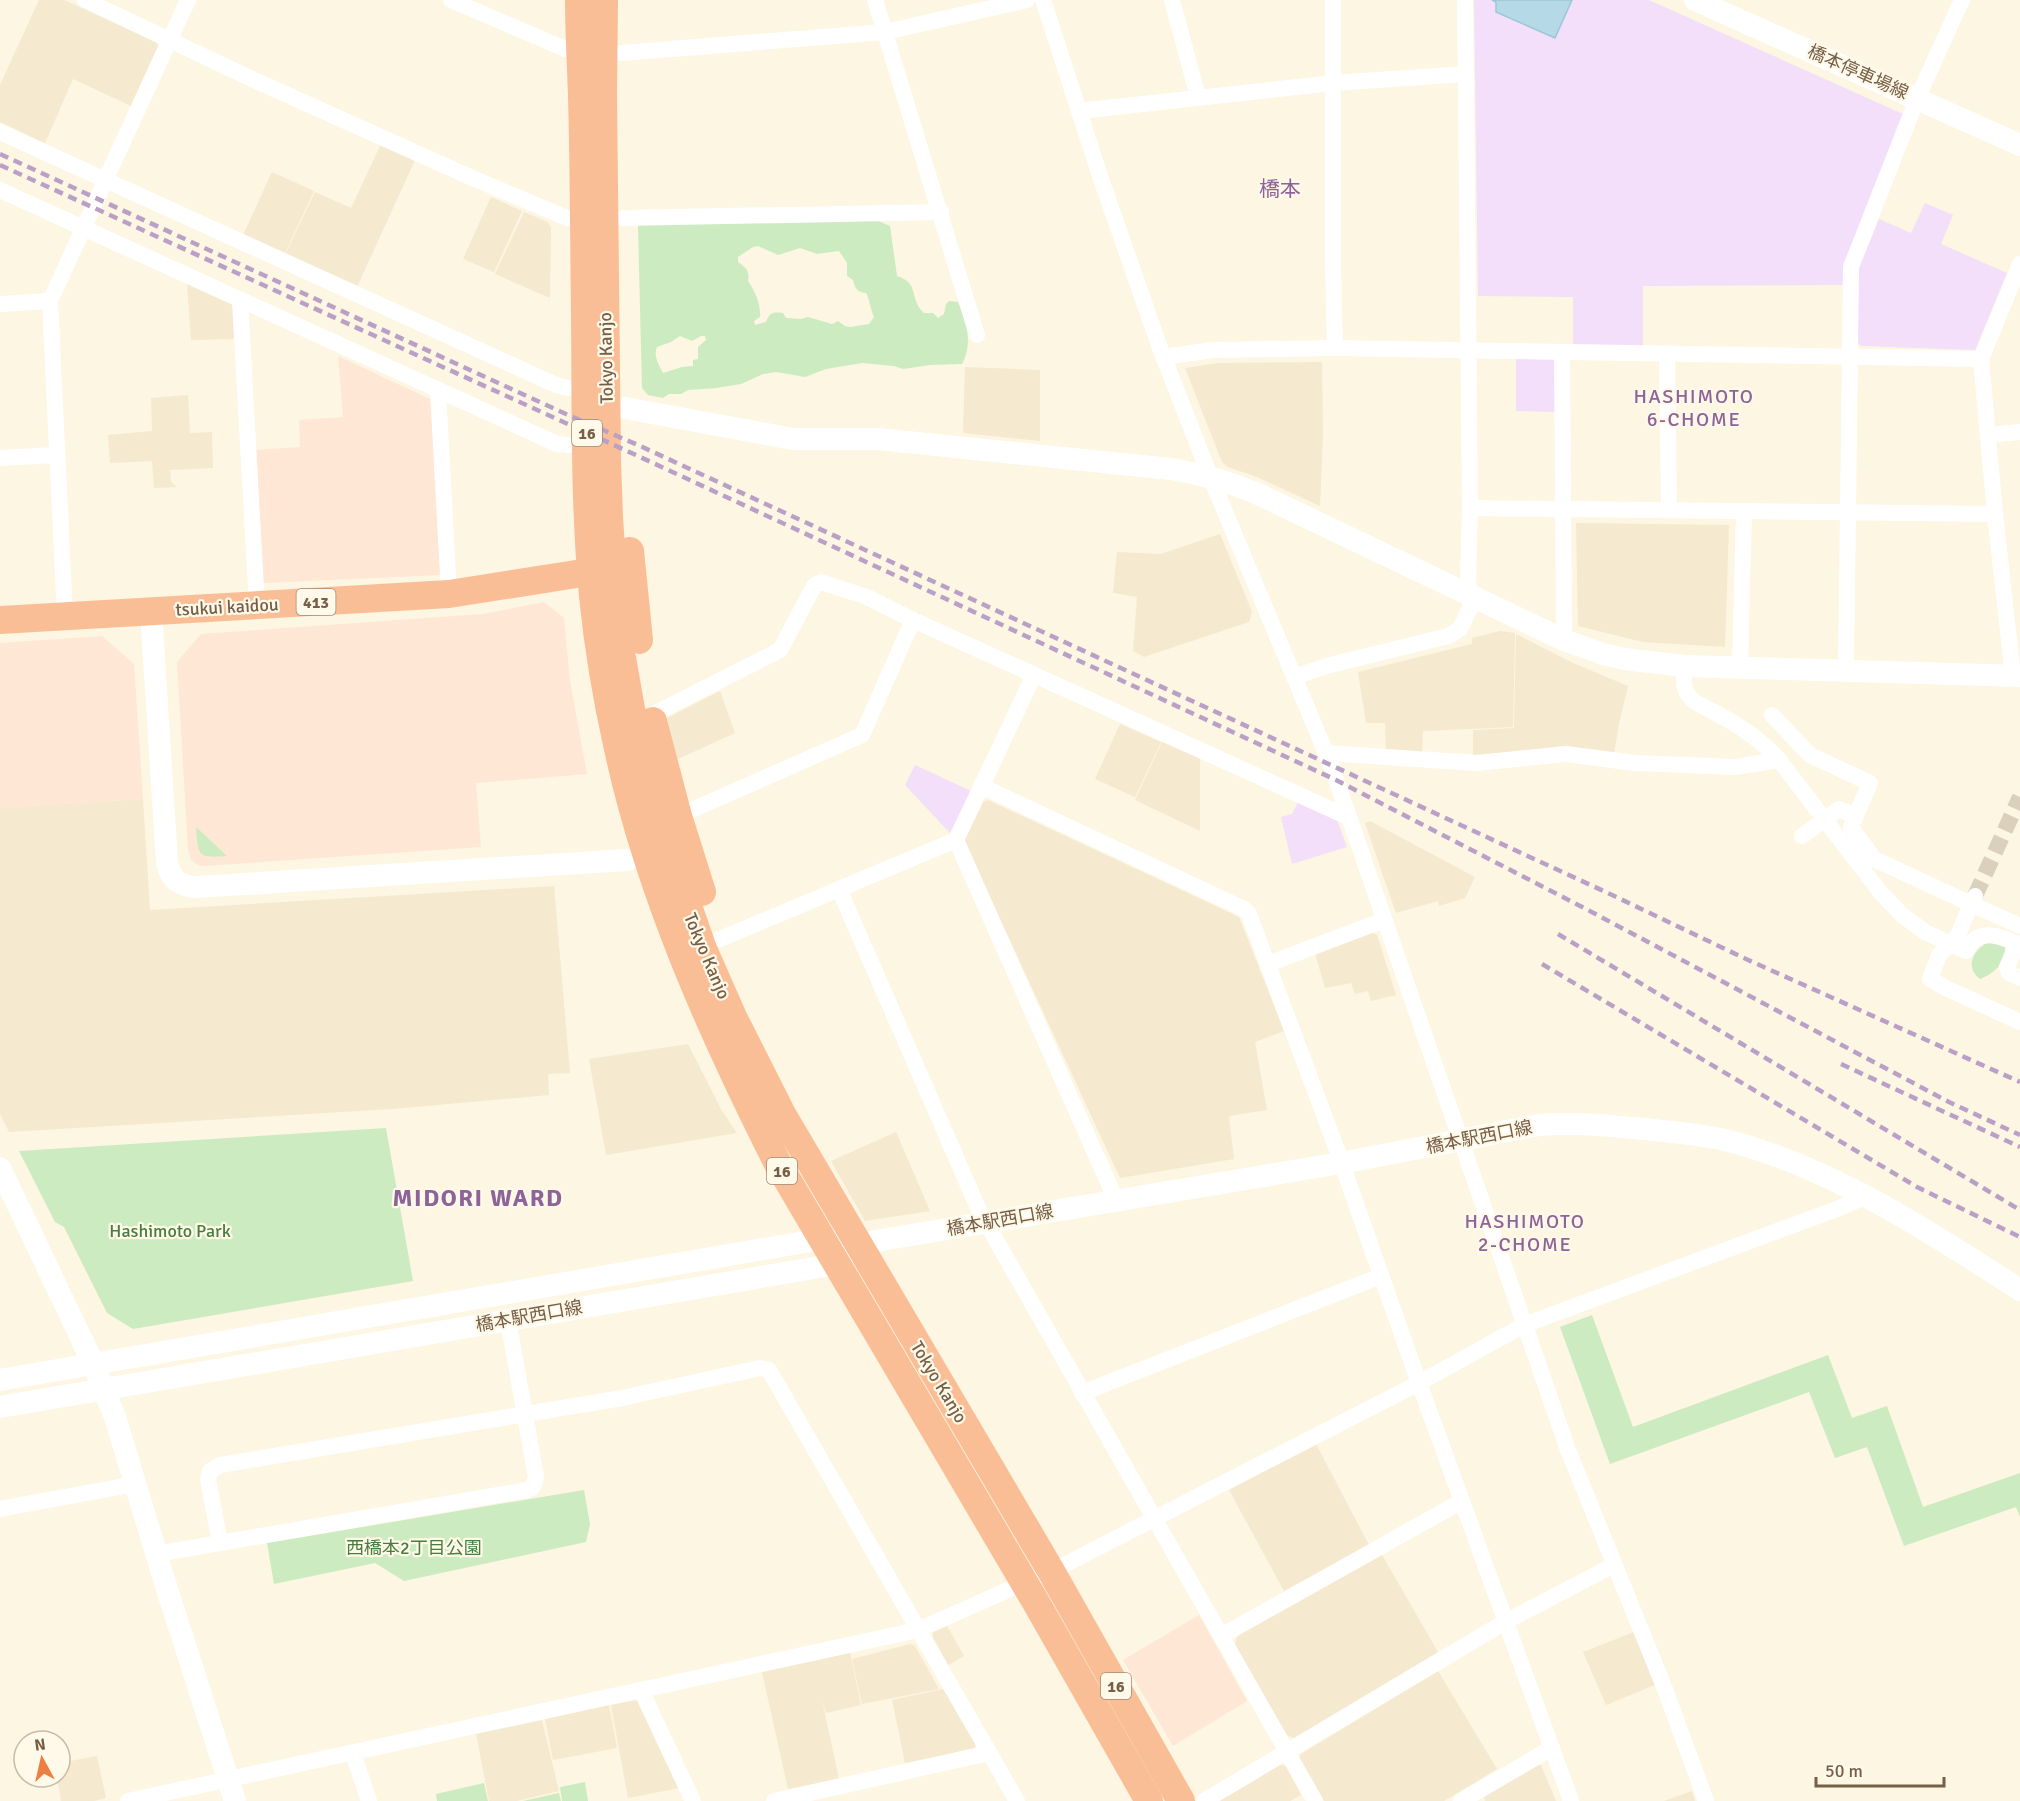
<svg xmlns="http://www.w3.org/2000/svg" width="2020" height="1801" font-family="Signika,'Noto Sans JP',sans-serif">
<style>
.residential{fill:#f5e9d0}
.commercial{fill:#fee7d5}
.education{fill:#f3dff9}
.green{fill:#ccebc0;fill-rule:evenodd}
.water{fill:#b6d9e7;stroke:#9cc7d9;stroke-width:1.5}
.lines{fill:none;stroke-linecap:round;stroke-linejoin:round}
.street-tunnel{stroke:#dbd0bb;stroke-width:16;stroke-dasharray:16 8;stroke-linecap:butt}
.street{stroke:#fff;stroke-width:16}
.secondary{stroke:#fff;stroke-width:22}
.highway{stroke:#fabe96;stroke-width:28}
.rail{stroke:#baa0c7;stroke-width:4.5;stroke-dasharray:9 6;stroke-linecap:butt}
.labels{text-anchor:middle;stroke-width:4.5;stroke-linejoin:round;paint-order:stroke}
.shield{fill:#fff9e9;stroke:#9f8c78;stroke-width:1.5}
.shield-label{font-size:16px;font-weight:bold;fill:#765e47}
.street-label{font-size:18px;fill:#765e47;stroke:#fff9e9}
.park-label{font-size:18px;fill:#497c3f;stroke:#fff9e9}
.neighbourhood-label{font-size:20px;letter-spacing:1.5px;fill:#8e6399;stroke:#fff9e9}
.quarter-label{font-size:21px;fill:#8e6399;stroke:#fff9e9}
.district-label{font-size:24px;font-weight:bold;letter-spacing:1.5px;fill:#8e6399;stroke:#fff9e9}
</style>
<rect width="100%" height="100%" fill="#fdf6e2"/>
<g class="residential">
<path d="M 39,0 L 64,0 L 156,41 L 159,48 L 133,107 L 73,79 L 45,143 L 0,122 L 0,85 Z"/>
<path d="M 381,144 L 415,160 L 357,287 L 285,255 L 315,192 L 351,208 Z"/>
<path d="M 272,172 L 314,191 L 284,255 L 243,235 Z"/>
<path d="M 491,197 L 522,211 L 494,272 L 463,259 Z"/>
<path d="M 524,212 L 548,222 L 551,228 L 550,298 L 495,274 Z"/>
<path d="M 187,284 L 235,305 L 236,339 L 191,340 Z"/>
<path d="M 1322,362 L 1323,435 L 1320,506 L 1257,477 L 1228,467 L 1222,462 L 1185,368 L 1218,363 Z"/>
<path d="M 965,367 L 1040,370 L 1040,441 L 963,433 Z"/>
<path d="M 188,395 L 190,433 L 212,432 L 213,468 L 170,470 L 171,482 L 177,487 L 154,488 L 152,461 L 110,463 L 108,435 L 152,431 L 151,398 Z"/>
<path d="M 1576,523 L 1729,525 L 1725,647 L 1643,642 L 1578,626 Z"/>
<path d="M 1220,534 L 1252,612 L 1249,622 L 1144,657 L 1133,651 L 1137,597 L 1113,593 L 1117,552 L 1161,554 Z"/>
<path d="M 1500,631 L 1515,633 L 1513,727 L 1423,731 L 1422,754 L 1386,752 L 1385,723 L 1366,723 L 1358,672 L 1472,644 L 1472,638 Z"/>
<path d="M 1516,634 L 1573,663 L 1628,686 L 1619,723 L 1614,755 L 1473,757 L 1473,730 L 1514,728 Z"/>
<path d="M 720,691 L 735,733 L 676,760 L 667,718 Z"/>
<path d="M 1120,724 L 1161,742 L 1135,797 L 1095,779 Z"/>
<path d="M 1162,742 L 1200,758 L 1200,831 L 1135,800 Z"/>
<path d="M 143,799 L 150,910 L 554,886 L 570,1073 L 548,1074 L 549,1095 L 392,1109 L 9,1132 L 0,1114 L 0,808 Z"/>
<path d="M 988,800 L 1239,917 L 1284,1031 L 1255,1042 L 1267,1110 L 1229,1116 L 1234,1159 L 1120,1178 L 964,841 L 983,802 Z"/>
<path d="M 1370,821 L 1475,877 L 1465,898 L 1439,906 L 1438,901 L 1396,913 L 1365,823 Z"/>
<path d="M 1371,932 L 1377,935 L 1396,995 L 1371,1001 L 1368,991 L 1355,994 L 1351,983 L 1325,988 L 1315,953 Z"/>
<path d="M 688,1044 L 722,1111 L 737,1133 L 606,1155 L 589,1059 Z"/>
<path d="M 896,1132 L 930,1211 L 865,1221 L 831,1161 Z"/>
<path d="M 1316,1444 L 1369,1545 L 1284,1591 L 1229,1490 Z"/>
<path d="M 1382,1555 L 1438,1652 L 1294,1738 L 1287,1735 L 1235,1645 L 1237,1636 Z"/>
<path d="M 947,1626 L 964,1656 L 948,1665 L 933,1637 L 933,1632 Z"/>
<path d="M 1634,1632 L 1655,1685 L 1606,1705 L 1583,1652 Z"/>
<path d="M 910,1644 L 915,1646 L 939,1689 L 862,1704 L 852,1659 Z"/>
<path d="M 850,1653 L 861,1705 L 826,1713 L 822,1700 L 839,1779 L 788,1789 L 762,1672 Z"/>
<path d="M 1438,1671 L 1497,1769 L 1444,1801 L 1324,1801 L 1299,1758 L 1301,1754 Z"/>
<path d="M 943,1689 L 977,1743 L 974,1749 L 905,1763 L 892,1700 Z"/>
<path d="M 637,1700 L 680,1788 L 628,1798 L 611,1705 Z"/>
<path d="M 609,1705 L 617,1748 L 553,1760 L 545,1719 Z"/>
<path d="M 542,1720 L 559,1791 L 517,1801 L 489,1801 L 476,1734 Z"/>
<path d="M 97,1756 L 106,1798 L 94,1801 L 61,1801 L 57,1777 L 60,1777 L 60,1763 Z"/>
<path d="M 1280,1764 L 1286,1767 L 1301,1795 L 1290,1801 L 1218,1801 Z"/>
<path d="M 1538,1765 L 1541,1765 L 1556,1801 L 1485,1801 L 1484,1797 Z"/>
<path d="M 1692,1791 L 1695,1801 L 1664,1801 Z"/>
</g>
<g class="commercial">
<path d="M 338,356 L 432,400 L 441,575 L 263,583 L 256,450 L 300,447 L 299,420 L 343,417 Z"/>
<path d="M 544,602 L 564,618 L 570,681 L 587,774 L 476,783 L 481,847 L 204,866 L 198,865 L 191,860 L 188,849 L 177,662 L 201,634 L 483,614 Z"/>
<path d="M 102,636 L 134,664 L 143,799 L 0,808 L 0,643 Z"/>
<path d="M 1199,1615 L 1247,1701 L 1173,1746 L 1123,1660 Z"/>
</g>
<g class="education">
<path d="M 1474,0 L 1649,0 L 1903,114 L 1843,285 L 1643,286 L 1643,349 L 1573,347 L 1573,297 L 1478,296 Z"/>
<path d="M 1925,203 L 1953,215 L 1941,244 L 2007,273 L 1975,350 L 1861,346 L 1857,342 L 1859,267 L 1879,219 L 1911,233 Z"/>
<path d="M 1516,356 L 1551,357 L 1556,360 L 1556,412 L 1516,411 Z"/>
<path d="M 915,765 L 971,791 L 950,833 L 905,785 Z"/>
<path d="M 1298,802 L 1337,820 L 1347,847 L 1292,864 L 1281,817 L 1292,814 Z"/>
</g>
<g class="green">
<path d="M 876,220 L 890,226 L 897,276 C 921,284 908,298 924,313 L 933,313 L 938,318 L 944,314 L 946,304 L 949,301 L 958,302 C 967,322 973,344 962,364 L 930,365 L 903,369 L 894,366 L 862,363 L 826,369 L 805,377 L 776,372 L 763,374 L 741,384 L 716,388 L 688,390 L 681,394 L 669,394 L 663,398 L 648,395 L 642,388 L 638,227 L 640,221 ZM 758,246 L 778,255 L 800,248 L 817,254 L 839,251 L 847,263 L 847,276 L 853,280 C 855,289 857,292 866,293 C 869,297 871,311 874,317 L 869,324 L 850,327 L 845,326 L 838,321 L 832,324 L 808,317 L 801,319 L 786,318 L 783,313 C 773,312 770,312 766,322 L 755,325 L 754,321 L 760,317 C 761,305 755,291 748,281 C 750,271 746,268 738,262 L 738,257 L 753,247 ZM 680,336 L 692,341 L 701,336 L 705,336 L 706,340 L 698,347 L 698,359 L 693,360 L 693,366 L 682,367 L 663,373 C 659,365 653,356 657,347 L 671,342 Z"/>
<path d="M 196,827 L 227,856 C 198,858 198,857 196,827 Z"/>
<path d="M 1987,943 L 1997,943 L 2005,947 C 2006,963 1993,974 1980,979 C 1965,968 1972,951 1987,943 Z"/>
<path d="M 386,1128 L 413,1281 L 133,1329 L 107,1313 L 64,1227 L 55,1222 L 19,1151 Z"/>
<path d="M 1592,1315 L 1633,1427 L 1828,1355 L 1852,1418 L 1887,1406 L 1923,1507 L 2020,1473 L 2020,1517 L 2016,1507 L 1904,1546 L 1867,1447 L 1835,1458 L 1809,1392 L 1610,1464 L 1560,1327 Z"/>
<path d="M 584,1490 L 590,1524 L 586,1542 L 404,1581 L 375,1563 L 274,1584 L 267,1543 Z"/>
<path d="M 585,1782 L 588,1801 L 562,1801 L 560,1787 Z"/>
<path d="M 484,1783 L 488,1801 L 437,1801 L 436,1794 Z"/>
<path d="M 559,1793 L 561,1801 L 523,1801 Z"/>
</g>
<path class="water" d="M 1492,0 L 1572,0 L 1555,38 L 1496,12 L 1496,2 Z"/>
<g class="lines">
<path class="street-tunnel" d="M 1975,896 L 2020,797"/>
<g class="street">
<path d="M 85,0 L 252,79 L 470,177 L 567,218"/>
<path d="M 451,0 L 565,49"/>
<path d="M 875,0 L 977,335"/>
<path d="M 1043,0 L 1101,179 L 1160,348 L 1210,476 L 1331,765 L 1568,1450 L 1665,1689 L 1706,1801"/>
<path d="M 1172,0 L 1198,97"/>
<path d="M 1333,0 L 1333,263 L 1335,348"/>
<path d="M 621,53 L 885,32 L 1027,0"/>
<path d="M 1079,111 L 1333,83 L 1466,74"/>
<path d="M 0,132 L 556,385 L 568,388"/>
<path d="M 0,190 L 557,444 L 568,445"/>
<path d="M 623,218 L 941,212"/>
<path d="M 240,301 L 257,606"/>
<path d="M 0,304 L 50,301"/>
<path d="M 1562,352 L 1564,640"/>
<path d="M 1667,353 L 1669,510"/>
<path d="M 1163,357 L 1213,350 L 1335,348 L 1981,359"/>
<path d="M 438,391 L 449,594"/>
<path d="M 1988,435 L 2020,432"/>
<path d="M 0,458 L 57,455"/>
<path d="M 1470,508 L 1995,514"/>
<path d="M 65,616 L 50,301 L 188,0"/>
<path d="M 1684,666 C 1684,682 1682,692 1695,702 C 1727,719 1754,732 1779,760 L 1881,893 L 1902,915 L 1925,932 L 1966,951 C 1977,926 2001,936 2020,945"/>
<path d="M 1740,668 L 1744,511"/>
<path d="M 1846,672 L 1851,267 L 1917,99 L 1962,0"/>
<path d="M 2013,676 L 1995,514 L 1981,359 L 2020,264"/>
<path d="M 1294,677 L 1326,666 L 1448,636 L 1460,629 L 1470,608 L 1471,597 L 1468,582 L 1470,508 L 1465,0"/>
<path d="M 652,715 L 780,650 L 814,586 L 821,582 L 867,597 L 913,620 L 1348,817"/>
<path d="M 1772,715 L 1810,755 L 1870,783 L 1851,827 L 1874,859 L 1971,904 L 1975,896"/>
<path d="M 1326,753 L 1477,763 L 1566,754 L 1635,763 L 1735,767 L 1779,760"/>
<path d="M 981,786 L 1244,909 L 1249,914 L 1337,1150 L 1419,1383 L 1571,1801"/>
<path d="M 678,816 L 862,735 L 913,620"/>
<path d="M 1802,836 L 1839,809 L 1856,816"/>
<path d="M 956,840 L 1116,1200"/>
<path d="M 839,889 L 979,1210 L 1315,1801"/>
<path d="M 2020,926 L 1971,904 L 1958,935 L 1939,955 L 1930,979 L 1946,988 L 2020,1022"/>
<path d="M 720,939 L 956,840 L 1034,675"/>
<path d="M 2017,944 L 2007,967 L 2009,973 L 2020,978"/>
<path d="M 1268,964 L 1384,920"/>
<path d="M 1082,1393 L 1381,1276"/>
<path d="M 0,1509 L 136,1484"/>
<path d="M 220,1543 L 208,1480 L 210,1471 L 220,1465 L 622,1398 L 760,1368 L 769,1370 L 1017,1801"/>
<path d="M 156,1554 L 527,1490 L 533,1487 L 536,1477 L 508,1320"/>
<path d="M 1221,1636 L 1462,1501"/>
<path d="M 641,1690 L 693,1801"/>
<path d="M 353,1753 L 369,1801"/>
<path d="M 128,1801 L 918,1630 L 1064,1565 L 1419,1383 L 1524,1325 L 1842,1207 L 1864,1197"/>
<path d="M 774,1801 L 989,1753"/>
<path d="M 1204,1801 L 1505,1622 L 1614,1565"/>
<path d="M 1461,1801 L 1552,1748"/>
</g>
<g class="secondary">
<path d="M 1695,0 L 2020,145"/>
<path d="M 625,408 L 793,439 L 878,439 L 1171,469 C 1202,474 1230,482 1258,494 L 1564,640 L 1603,654 L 1625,659 L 1684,666 L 2020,676"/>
<path d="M 151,612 L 167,862 C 170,879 179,886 196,887 L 627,860"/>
<path d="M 0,1168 L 93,1363 L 115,1417 L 166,1586 L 235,1801"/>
<path d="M 0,1380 L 822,1239 L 835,1241"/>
<path d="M 0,1407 L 837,1264 L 857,1244 L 1341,1163 L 1539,1125 C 1574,1122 1608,1125 1643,1129 C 1672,1132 1701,1134 1729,1141 C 1831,1167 1932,1233 2020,1290"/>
</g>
<g class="highway">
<path d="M 579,0 C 579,32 581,64 582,96 C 584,168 584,241 585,313 C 586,407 584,502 593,596 C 598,646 606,695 617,744 C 648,891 711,1031 778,1164 L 1034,1599 L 1149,1801"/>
<path d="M 604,0 L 603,93 L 607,460 L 609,517 L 614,594 L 621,652 L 631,709 L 654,808 L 703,949 L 733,1017 L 782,1114 L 1051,1571 L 1181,1801"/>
<path d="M 630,551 L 639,640"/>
<path d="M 0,620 L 449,594 L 608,569"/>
<path d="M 653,721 L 678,816 L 702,892"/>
</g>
<g class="rail">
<path d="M 0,154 L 568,415 L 638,445 L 1610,894 L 1746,959 L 2020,1082"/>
<path d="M 0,165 L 638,456 L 1336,780 L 1586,909 L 1949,1102 L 2020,1135"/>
<path d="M 1558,934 L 2020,1210"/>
<path d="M 1542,964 L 1917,1187 L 2020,1237"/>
<path d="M 1841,1064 L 2020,1147"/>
</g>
</g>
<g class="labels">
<g class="shield">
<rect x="572" y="420" width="30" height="26" rx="4.5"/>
<rect x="296.5" y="589" width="39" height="26" rx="4.5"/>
<rect x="767" y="1158" width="30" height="26" rx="4.5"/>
<rect x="1101" y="1673" width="30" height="26" rx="4.5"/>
</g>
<g class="shield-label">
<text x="587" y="439">16</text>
<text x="316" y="608">413</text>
<text x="782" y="1177">16</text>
<text x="1116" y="1692">16</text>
</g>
<g class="street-label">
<text transform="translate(1858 72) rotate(24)" y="6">橋本停車場線</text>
<text transform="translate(606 358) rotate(-91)" y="6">Tokyo Kanjo</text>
<text transform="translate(227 607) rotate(-3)" y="6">tsukui kaidou</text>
<text transform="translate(707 956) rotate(67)" y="6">Tokyo Kanjo</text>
<text transform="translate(1479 1137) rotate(-11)" y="6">橋本駅西口線</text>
<text transform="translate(1000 1220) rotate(-10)" y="6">橋本駅西口線</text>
<text transform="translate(529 1316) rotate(-10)" y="6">橋本駅西口線</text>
<text transform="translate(939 1382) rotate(59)" y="6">Tokyo Kanjo</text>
</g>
<g class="park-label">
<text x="170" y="1237">Hashimoto Park</text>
<text x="414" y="1554">西橋本2丁目公園</text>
</g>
<g class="neighbourhood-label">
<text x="1694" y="403">HASHIMOTO<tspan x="1694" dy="23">6-CHOME</tspan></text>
<text x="1525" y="1228">HASHIMOTO<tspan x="1525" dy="23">2-CHOME</tspan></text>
</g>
<g class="quarter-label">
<text x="1280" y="196">橋本</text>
</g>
<g class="district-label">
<text x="478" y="1206">MIDORI WARD</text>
</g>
</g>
<g transform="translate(42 1759) rotate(352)"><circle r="28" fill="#fff9e9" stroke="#c8bba8" stroke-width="1.5"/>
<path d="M0-4.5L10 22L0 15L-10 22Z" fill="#ec7f42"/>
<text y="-9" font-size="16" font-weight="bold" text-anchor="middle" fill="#765e47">N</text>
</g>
<path d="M1816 1777v9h128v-9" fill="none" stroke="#765e47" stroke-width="3"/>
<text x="1825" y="1777" font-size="18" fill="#765e47" stroke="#fff9e9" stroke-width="4.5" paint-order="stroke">50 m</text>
</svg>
